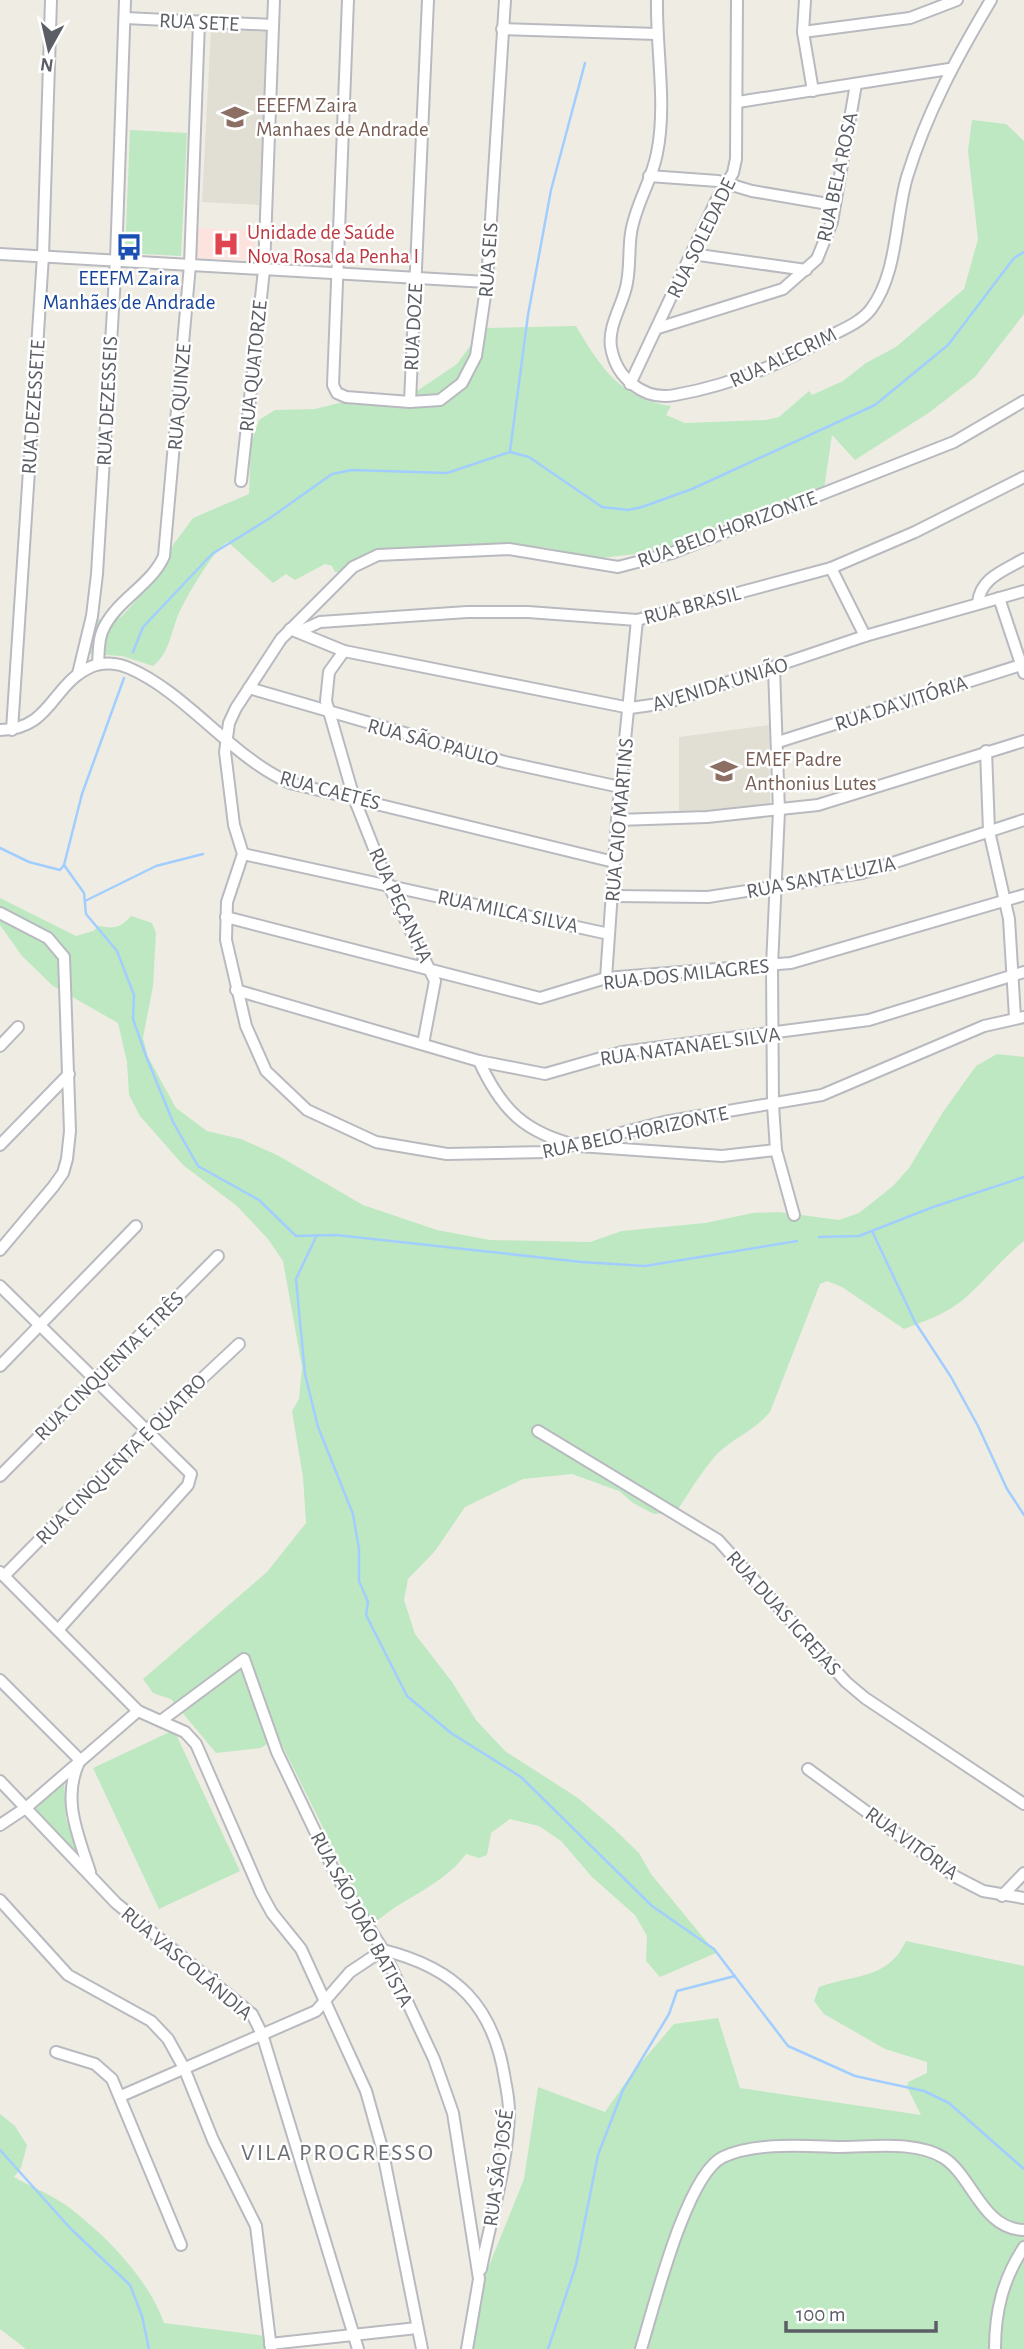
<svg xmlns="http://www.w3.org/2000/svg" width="1024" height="2349" font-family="'Alegreya Sans',sans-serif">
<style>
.education{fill:#e1dfd3}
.medical{fill:#fde3de}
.green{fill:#bde8c1}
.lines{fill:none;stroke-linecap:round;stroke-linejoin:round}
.stream{stroke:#a2ceff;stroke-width:2.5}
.street-casing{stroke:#b8bac0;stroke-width:14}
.street{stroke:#fff;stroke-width:10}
.labels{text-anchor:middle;stroke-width:5;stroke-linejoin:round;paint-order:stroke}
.street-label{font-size:21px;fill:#5b5e64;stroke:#fff}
.education-label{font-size:21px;fill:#785e54;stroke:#fff;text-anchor:start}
.health-label{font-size:21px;fill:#be3a42;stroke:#fff;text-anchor:start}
.transit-label{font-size:21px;fill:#164399;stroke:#fff}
.quarter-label{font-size:24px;letter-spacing:2px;fill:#6c7076;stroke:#fff}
</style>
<rect width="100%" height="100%" fill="#efede3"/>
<g class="education">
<path d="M 211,29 L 269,32 L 259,205 L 202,202 Z"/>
<path d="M 769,725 L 770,805 L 679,812 L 679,737 Z"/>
</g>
<path class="medical" d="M 197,228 L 255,230 L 254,260 L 196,258 Z"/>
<g class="green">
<path d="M 972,120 L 1006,124 L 1024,141 L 1024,314 L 975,377 L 930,412 L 855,460 L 832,435 L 824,489 L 766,507 L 704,532 L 670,550 L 593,559 L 549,548 L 516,545 L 405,550 L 342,572 L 335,572 L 332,566 L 325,564 L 295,580 L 286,574 L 273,583 L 228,542 C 215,547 183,602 177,618 C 170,636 169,653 153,666 L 122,656 L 89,654 L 85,649 L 92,627 L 98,619 L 113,621 L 122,616 L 161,573 L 173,545 L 193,518 L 249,494 L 251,443 L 259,420 L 275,410 L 315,409 L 339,403 L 375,406 L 411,395 L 457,364 L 483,328 L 576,326 C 601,368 621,399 671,406 L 666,415 L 685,423 L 766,420 L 779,417 L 809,391 L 812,395 L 843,381 L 866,363 L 896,347 L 964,289 L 978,239 L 968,151 Z"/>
<path d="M 130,130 L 187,133 L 181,256 L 125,253 Z"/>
<path d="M 0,898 L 76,936 L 93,931 L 99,926 C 115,929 120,928 131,916 L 152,923 L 156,933 L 153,986 L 143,1038 L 148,1057 L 176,1108 L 207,1131 L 241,1139 L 277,1155 L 363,1205 L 437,1230 L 490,1240 L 590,1242 L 622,1231 L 705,1223 L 753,1213 L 779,1212 L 839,1220 L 859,1213 L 893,1186 L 909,1168 L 943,1112 L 976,1066 L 997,1054 L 1024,1057 L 1024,1241 C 1002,1258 985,1281 964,1299 C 946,1314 925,1321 904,1329 L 842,1287 L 827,1281 L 820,1284 L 770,1412 C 755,1430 735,1437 718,1453 C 702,1470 689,1493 676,1512 L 654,1514 L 633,1503 L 619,1491 L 572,1474 L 523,1479 L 465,1507 L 435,1551 L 408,1579 L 404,1600 L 415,1634 L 452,1682 L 476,1720 L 505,1751 L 578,1798 L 612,1827 L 639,1853 L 651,1874 L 716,1953 L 660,1977 L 646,1961 L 647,1936 L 635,1915 L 592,1877 L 561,1841 L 539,1826 L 510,1819 L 491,1833 L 487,1855 L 479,1858 L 466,1854 C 441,1888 401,1897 372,1926 L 278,1737 L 261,1748 L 216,1753 L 171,1699 L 153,1693 L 143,1679 L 267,1572 L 306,1523 L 303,1477 L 292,1411 L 299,1399 L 302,1367 L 283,1261 L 268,1239 L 237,1206 L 183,1165 L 140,1116 L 129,1095 L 127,1062 L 118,1023 L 53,986 L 22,956 L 0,925 Z"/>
<path d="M 174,1730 L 240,1871 L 159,1909 L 93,1768 Z"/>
<path d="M 64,1780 L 66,1819 L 80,1858 L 34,1811 Z"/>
<path d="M 906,1941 L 1024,1966 L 1024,2349 L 469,2349 L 480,2288 L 524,2179 L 538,2087 L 605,2112 L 633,2072 L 674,2024 L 718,2018 L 740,2088 L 921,2115 L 907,2087 L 908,2082 L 927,2073 L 927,2062 L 885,2049 L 824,2014 L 814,2001 L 819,1987 C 854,1974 888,1980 906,1941 Z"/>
<path d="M 0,2114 L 15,2126 L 27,2145 L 21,2168 L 14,2177 C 32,2187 54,2196 70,2208 C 108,2238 148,2278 164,2323 L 265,2336 L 268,2349 L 26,2349 L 0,2329 Z"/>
</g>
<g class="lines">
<g class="stream">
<path d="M 510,451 L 528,315 L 551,190 L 585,63"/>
<path d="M 133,652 L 143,627 L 212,554 L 270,518 L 332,474 L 352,470 L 447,473 L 510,452 L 529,457 L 602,507 L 628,510 L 642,507 L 692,489 L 875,405 L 948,345 L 1014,258 L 1024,252"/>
<path d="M 124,678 L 82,794 L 64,865 L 84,893 L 86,914 L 117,951 L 134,995 L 133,1019 L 146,1056 L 173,1122 L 198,1166 L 259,1200 L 296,1236 L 336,1235 L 582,1262 L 645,1266 L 797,1241"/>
<path d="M 0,848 L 29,862 L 60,870 L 64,865"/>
<path d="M 85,901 L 156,866 L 203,854"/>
<path d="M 872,1231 L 915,1322 L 951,1377 L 978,1426 L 1007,1489 L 1024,1515"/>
<path d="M 316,1237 L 296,1279 L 305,1374 L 318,1427 L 353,1514 L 359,1549 L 359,1581 L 368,1602 L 366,1615 L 407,1696 L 451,1733 L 521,1777 L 652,1906 L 714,1949 L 788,2046 L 855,2076 L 924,2091 L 949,2103 L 1024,2169"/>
<path d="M 819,1237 L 859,1236 L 933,1207 L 1024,1177"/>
<path d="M 0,2150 L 71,2229 L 130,2285 L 142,2316 L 149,2349"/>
<path d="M 548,2349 L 576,2265 L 598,2155 L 623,2090 L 669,2014 L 677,1991 L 735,1976"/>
</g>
<defs>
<g id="street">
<path d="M 348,0 L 333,385 L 337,393 L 346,397 L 410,402 L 440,400 L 462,383 L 476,356 L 487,282 L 505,0"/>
<path d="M 657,0 C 656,50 667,104 657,153 C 652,181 635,205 631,233 C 628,252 631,273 625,291 C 620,309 608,328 611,347 C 616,378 644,401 675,395 C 732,385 782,364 832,335 C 846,328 862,321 871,309 C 898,273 895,218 907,177 C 927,112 957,57 991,0"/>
<path d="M 805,0 L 803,32 L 813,91"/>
<path d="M 125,18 L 273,25"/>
<path d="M 502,29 L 657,34"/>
<path d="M 803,32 L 910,18 L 957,0"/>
<path d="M 738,102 L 949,69"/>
<path d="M 649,176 L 718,181 L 752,191 L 834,205"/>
<path d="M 0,254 L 487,282"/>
<path d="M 692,254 L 806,270"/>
<path d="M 658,328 L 783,289 L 817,259 L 832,222 L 856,84"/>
<path d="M 630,384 L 716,201 L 733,173 L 736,159 L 737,0"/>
<path d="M 1024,401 L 954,442 L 672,553 L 618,567 L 509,549 L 378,555 L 353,567 L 281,639 L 236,708 L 229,723 L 225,752 L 234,825 L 243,854 L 227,902 L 226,940 L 246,1026 L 266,1071 L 307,1110 L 376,1142 L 447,1154 L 546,1152 L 664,1122 L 822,1095 L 984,1026 L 1024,1017"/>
<path d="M 410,402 L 428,0"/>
<path d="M 241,481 L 264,270 L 274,0"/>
<path d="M 831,568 L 865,636"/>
<path d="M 999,598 L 1024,673"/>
<path d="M 978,603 C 980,578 1005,570 1024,559"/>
<path d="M 290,629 L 344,651 L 630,708 L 666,703 L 865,636 L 1024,591"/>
<path d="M 298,632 L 320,622 L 467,612 L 528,612 L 637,620 L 831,568 L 915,532 L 1024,477"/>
<path d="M 344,651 L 329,672 L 326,701 L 354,798 L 388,884 L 435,981 L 423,1044"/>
<path d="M 98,664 C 99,653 98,642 102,632 C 114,601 151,586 164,556 L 190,265 L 199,22"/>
<path d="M 774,668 L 779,811 L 772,966 L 773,1105 L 776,1150 L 794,1215"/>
<path d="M 78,674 L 92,616 L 97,574 L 116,260 L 125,0"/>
<path d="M 249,688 L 505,762 L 620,787"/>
<path d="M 0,730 C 53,729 51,683 93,666 C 104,662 118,663 129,668 C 187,693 231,757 290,783 L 614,862"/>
<path d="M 12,730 L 43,256 L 51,0"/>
<path d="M 778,742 L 1024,664"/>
<path d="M 986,751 L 989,831 L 1009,919 L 1015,1017"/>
<path d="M 617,820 L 707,817 L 818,805 L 1024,741"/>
<path d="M 243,854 L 609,934"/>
<path d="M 612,896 L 708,897 L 862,873 L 1024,820"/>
<path d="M 0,913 L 48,938 L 64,957 L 70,1131 L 67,1159 L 63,1173 L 53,1187 L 0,1250"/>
<path d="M 226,917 L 540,998 L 606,978 L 791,963 L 1024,895"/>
<path d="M 606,978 L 617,820 L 637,620"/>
<path d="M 236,990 L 479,1061 L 545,1074 L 622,1052 L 869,1020 L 1024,972"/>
<path d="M 0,1046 L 18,1027"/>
<path d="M 479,1061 C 502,1111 525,1133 579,1146 L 722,1156 L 776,1150"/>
<path d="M 0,1145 L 69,1074"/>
<path d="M 0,1286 L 191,1474 L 188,1485 L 58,1630"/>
<path d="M 0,1366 L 136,1226"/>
<path d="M 538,1431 L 718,1540 L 846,1682 L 865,1698 L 1024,1804"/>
<path d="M 0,1476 L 218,1256"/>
<path d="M 0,1572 L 138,1711 L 185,1732 L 196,1744 L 261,1893 L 272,1913 L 301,1949 L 366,2091 L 382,2148 L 422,2349"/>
<path d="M 4,1576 L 147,1430 L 239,1344"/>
<path d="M 0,1680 L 80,1760 C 61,1798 78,1835 90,1872"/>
<path d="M 162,1720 L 244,1659 L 277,1752 L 336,1875 L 383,1950 L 434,2059 L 453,2113 L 479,2279 L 467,2349"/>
<path d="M 808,1769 L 956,1877 L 983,1891 L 1024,1898"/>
<path d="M 0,1781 L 116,1903 L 252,2014 L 262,2034 L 358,2349"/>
<path d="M 0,1825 L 27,1807 L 138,1711"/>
<path d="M 1002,1896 L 1024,1873"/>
<path d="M 0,1900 L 68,1975 L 151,2021 L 168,2039 L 184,2068 L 213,2140 L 256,2226 L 271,2349"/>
<path d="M 56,2052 L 95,2064 L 112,2079 L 181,2245"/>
<path d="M 121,2096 L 316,2011 L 350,1972 L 383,1950 C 456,1968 494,2006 505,2080 C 507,2090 509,2101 509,2112 C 508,2164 491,2218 481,2269"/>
<path d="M 270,2344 L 417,2328"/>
<path d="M 641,2349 C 654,2307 686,2175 723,2157 C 756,2142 804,2146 839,2147 C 871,2147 916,2140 944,2158 C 973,2177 982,2229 1024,2230"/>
<path d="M 995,2349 C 995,2311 1003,2279 1024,2247"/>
</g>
</defs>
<use href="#street" class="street-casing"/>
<use href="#street" class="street"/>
</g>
<defs>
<symbol id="school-bare" viewBox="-9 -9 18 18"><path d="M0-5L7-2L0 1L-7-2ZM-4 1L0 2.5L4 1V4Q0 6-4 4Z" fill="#8d6e63" stroke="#fff" stroke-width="2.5" paint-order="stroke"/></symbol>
<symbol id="hospital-bare" viewBox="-9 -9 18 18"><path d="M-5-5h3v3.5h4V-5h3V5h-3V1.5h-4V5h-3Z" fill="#e0444e" stroke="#fff" stroke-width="2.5" paint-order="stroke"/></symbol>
<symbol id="bus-bare" viewBox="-9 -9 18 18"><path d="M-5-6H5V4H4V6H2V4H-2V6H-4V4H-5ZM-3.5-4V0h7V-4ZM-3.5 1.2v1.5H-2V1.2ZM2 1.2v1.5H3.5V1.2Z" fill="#1a4fb4" stroke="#fff" stroke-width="2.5" paint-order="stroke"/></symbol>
</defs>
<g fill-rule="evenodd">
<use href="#school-bare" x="216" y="98" width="38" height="38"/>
<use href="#hospital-bare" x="207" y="225" width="38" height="38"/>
<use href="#bus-bare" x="110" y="228" width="38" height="38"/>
<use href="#school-bare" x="705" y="752" width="38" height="38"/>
</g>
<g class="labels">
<g class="street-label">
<text transform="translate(199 22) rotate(3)" y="7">RUA SETE</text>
<text transform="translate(837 177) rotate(-78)" y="7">RUA BELA ROSA</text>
<text transform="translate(701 238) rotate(-64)" y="7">RUA SOLEDADE</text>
<text transform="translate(488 260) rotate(-86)" y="7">RUA SEIS</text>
<text transform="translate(413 327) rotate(-87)" y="7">RUA DOZE</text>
<text transform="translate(783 357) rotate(-25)" y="7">RUA ALECRIM</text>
<text transform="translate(253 366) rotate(-84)" y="7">RUA QUATORZE</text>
<text transform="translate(179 397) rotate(-85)" y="7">RUA QUINZE</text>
<text transform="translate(107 401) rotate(-87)" y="7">RUA DEZESSEIS</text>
<text transform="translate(33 407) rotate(-86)" y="7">RUA DEZESSETE</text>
<text transform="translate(727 529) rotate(-20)" y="7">RUA BELO HORIZONTE</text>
<text transform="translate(692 605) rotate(-15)" y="7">RUA BRASIL</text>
<text transform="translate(720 684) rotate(-17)" y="7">AVENIDA UNIÃO</text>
<text transform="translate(901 703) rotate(-18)" y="7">RUA DA VITÓRIA</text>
<text transform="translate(433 742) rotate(15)" y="7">RUA SÃO PAULO</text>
<text transform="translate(330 790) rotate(15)" y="7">RUA CAETÉS</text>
<text transform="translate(619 820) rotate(-85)" y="7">RUA CAIO MARTINS</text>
<text transform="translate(821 877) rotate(-11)" y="7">RUA SANTA LUZIA</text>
<text transform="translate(401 905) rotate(65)" y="7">RUA PEÇANHA</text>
<text transform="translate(508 911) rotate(12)" y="7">RUA MILCA SILVA</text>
<text transform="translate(686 974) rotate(-6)" y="7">RUA DOS MILAGRES</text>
<text transform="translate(690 1046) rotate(-8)" y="7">RUA NATANAEL SILVA</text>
<text transform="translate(635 1132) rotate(-12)" y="7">RUA BELO HORIZONTE</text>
<text transform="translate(109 1366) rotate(-45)" y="7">RUA CINQUENTA E TRÊS</text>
<text transform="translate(121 1459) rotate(-45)" y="7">RUA CINQUENTA E QUATRO</text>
<text transform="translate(784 1613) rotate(48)" y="7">RUA DUAS IGREJAS</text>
<text transform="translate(912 1843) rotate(36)" y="7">RUA VITÓRIA</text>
<text transform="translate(362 1919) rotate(62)" y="7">RUA SÃO JOÃO BATISTA</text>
<text transform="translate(187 1963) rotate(40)" y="7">RUA VASCOLÂNDIA</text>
<text transform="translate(498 2168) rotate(-82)" y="7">RUA SÃO JOSÉ</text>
</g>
<g class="education-label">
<text x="256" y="112">EEEFM Zaira<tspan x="256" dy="24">Manhaes de Andrade</tspan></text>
<text x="745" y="766">EMEF Padre<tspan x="745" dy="24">Anthonius Lutes</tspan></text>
</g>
<g class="health-label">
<text x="247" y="239">Unidade de Saúde<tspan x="247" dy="24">Nova Rosa da Penha I</tspan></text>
</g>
<g class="transit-label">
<text x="129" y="285">EEEFM Zaira<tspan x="129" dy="24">Manhães de Andrade</tspan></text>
</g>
<g class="quarter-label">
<text x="338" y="2160">VILA PROGRESSO</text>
</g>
</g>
<g transform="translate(49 49) rotate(188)" stroke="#ffffff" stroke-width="5" paint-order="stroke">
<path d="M0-5L12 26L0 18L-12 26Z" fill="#5b5e64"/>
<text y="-10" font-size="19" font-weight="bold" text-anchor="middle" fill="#5b5e64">N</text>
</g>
<path d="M786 2321v10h150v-10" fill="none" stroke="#5b5e64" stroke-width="3.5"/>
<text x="796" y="2321" font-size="21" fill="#5b5e64" stroke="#ffffff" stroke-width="5" paint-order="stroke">100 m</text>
</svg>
